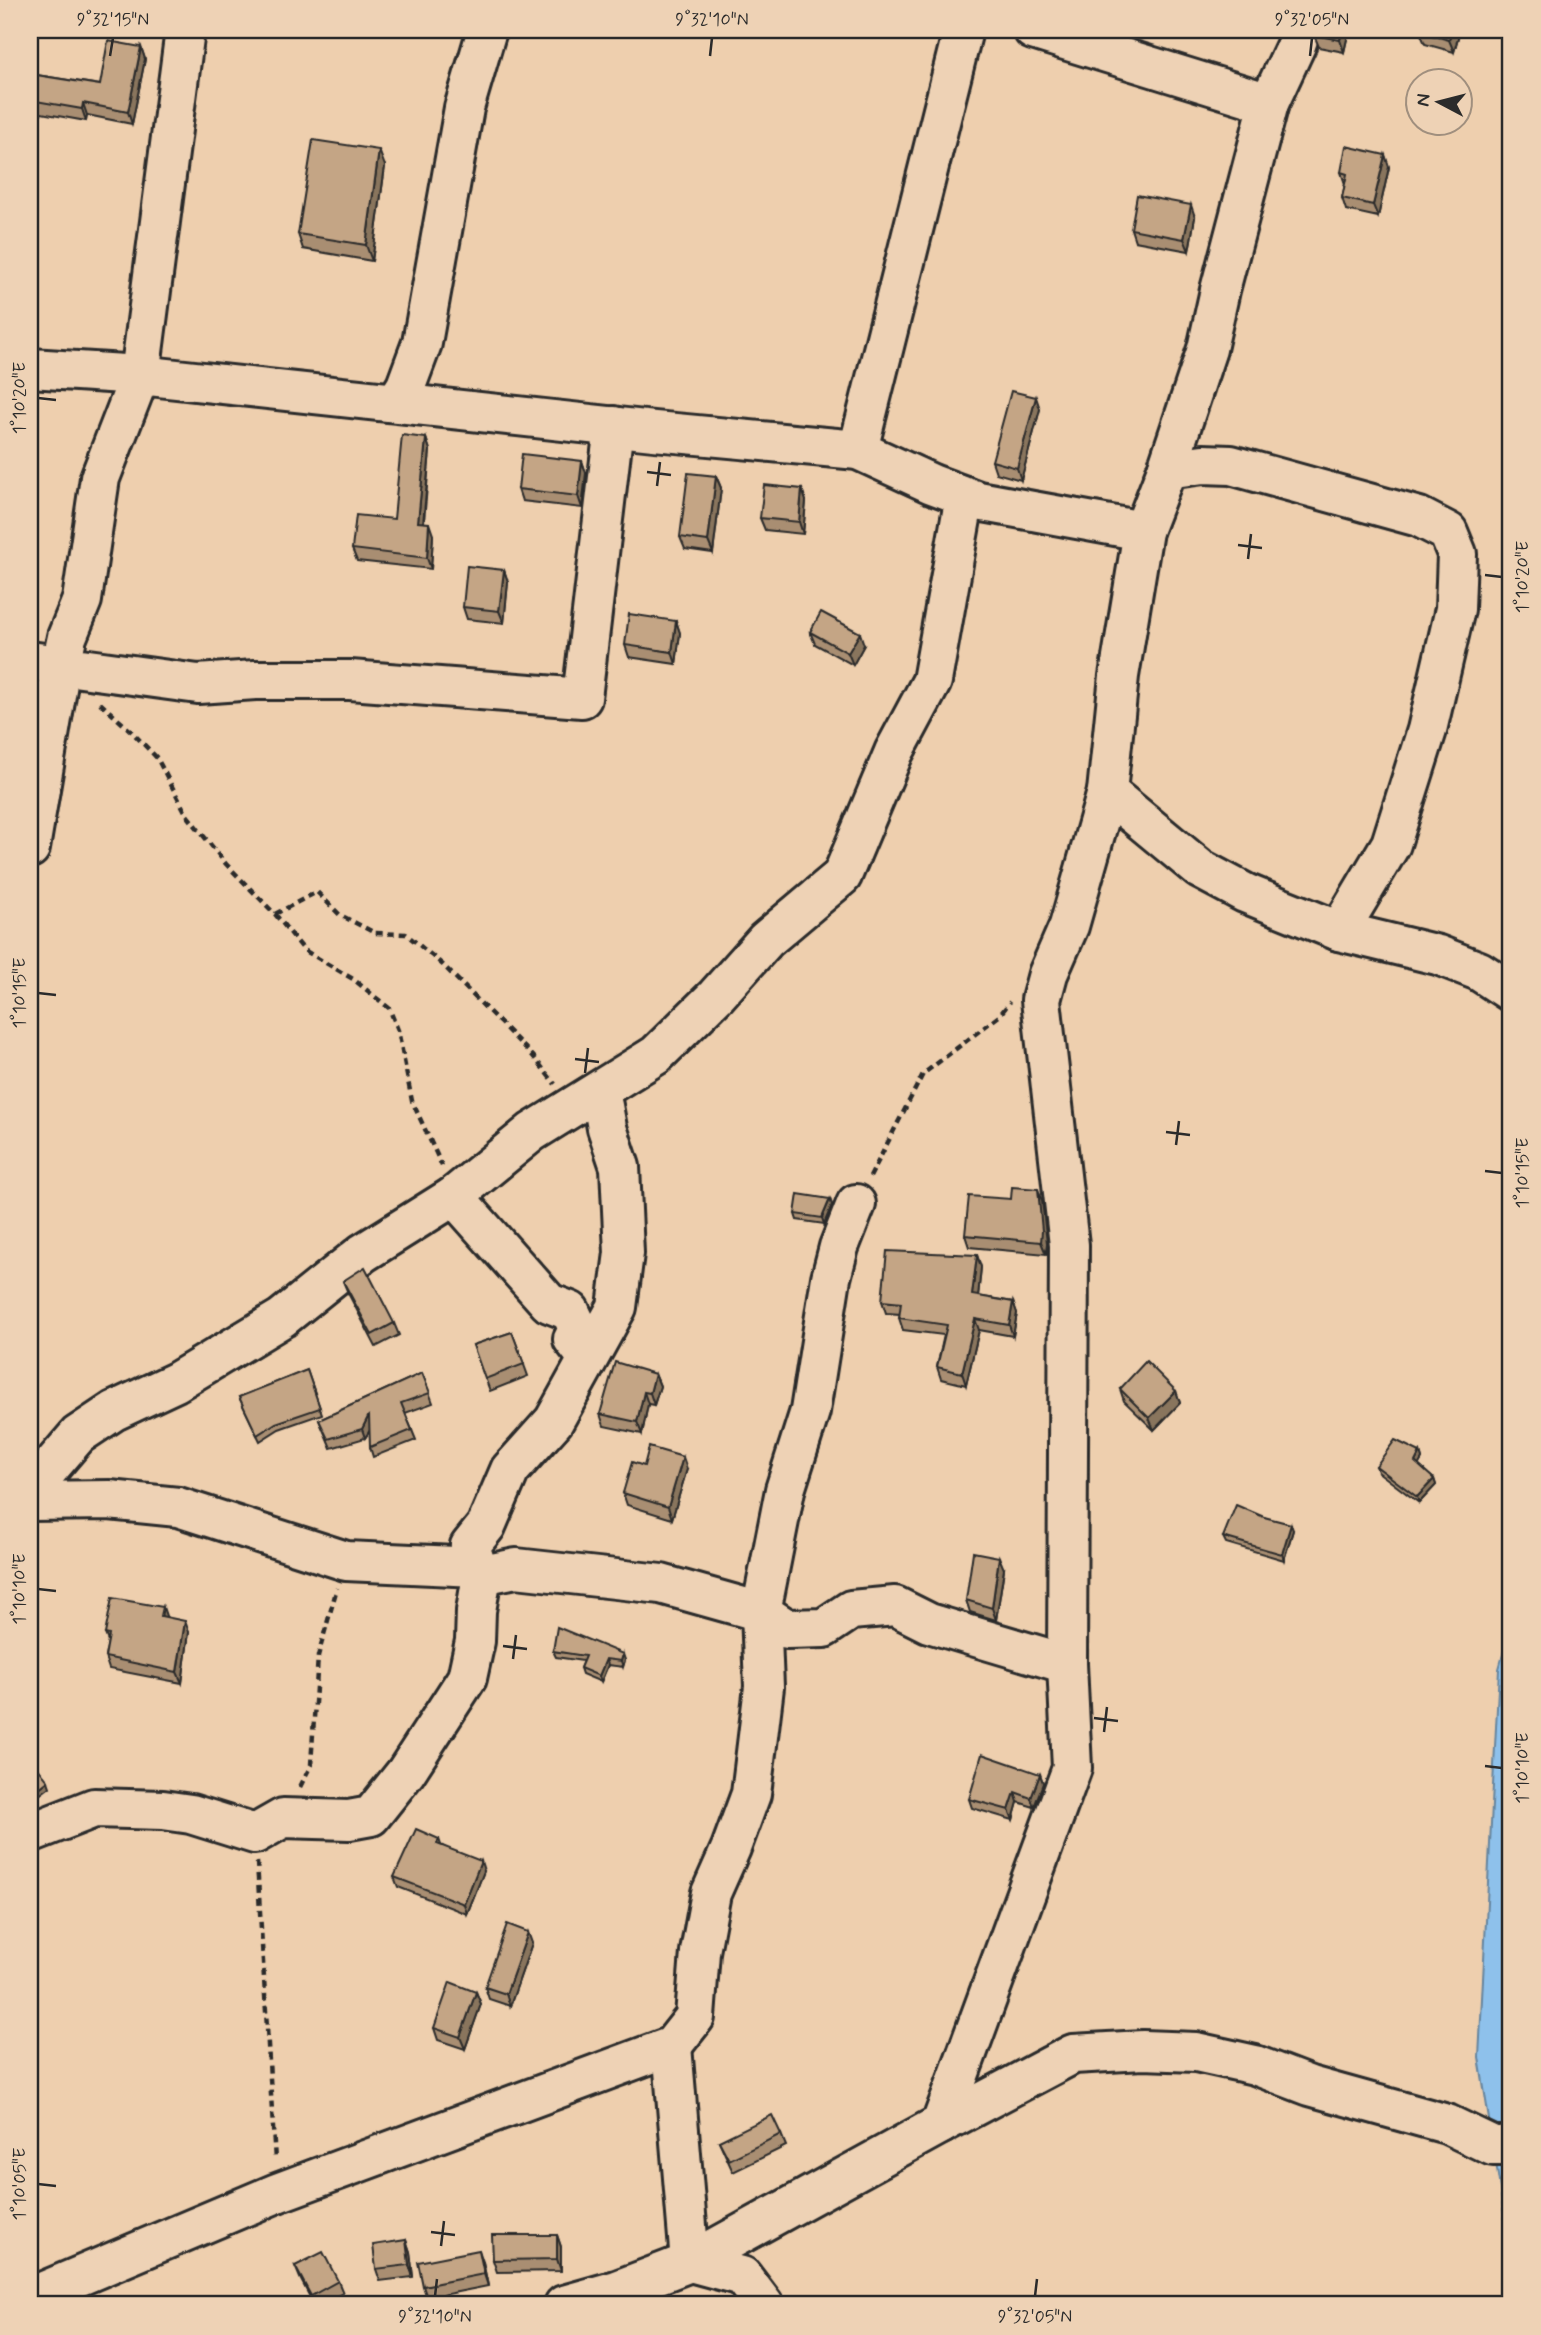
<svg xmlns="http://www.w3.org/2000/svg" width="1541" height="2335" font-family="Mynerve,sans-serif">
<style>
.water{fill:#8ec1eb;stroke:#66859e;stroke-width:2}
.lines{fill:none;stroke-linecap:round;stroke-linejoin:round}
.minor-casing{stroke:#2b2b2b;stroke-width:44}
.path{stroke:#2b2b2b;stroke-width:4.5;stroke-dasharray:7 5;stroke-linecap:butt}
.minor{stroke:#eed2b5;stroke-width:38}
.wall{fill:#a98e72;stroke:#2b2b2b;stroke-width:2}
.shaded-wall{fill:#89745d;stroke:#2b2b2b;stroke-width:2}
.building{fill:#c4a585;stroke:#2b2b2b;stroke-width:2}
.ticks{fill:none;stroke:#2b2b2b;stroke-width:2.5}
.neatline{fill:none;stroke:#2b2b2b;stroke-width:2.5}
.ticks-label{font-size:18px;text-anchor:middle;fill:#2b2b2b}
</style>
<rect width="100%" height="100%" fill="#eecfae"/>
<filter id="ink" filterUnits="userSpaceOnUse"><feTurbulence type="fractalNoise" baseFrequency=".0143" numOctaves="2"/><feDisplacementMap in="SourceGraphic" scale="14" xChannelSelector="R" yChannelSelector="G"/><feConvolveMatrix kernelMatrix="1 2 1 2 8 2 1 2 1" color-interpolation-filters="sRGB"/></filter>
<g filter="url(#ink)">
<path class="water" d="M 1511,1626 L 1511,2257 L 1479,2057 L 1499,1669 Z"/>
<g class="lines">
<defs>
<g id="minor">
<path d="M 1033,30 L 1269,103"/>
<path d="M 30,368 L 140,375 L 654,431 L 858,450 L 932,484 L 978,501 L 1143,531"/>
<path d="M 396,402 L 406,386 L 422,343 L 464,108 L 487,30"/>
<path d="M 858,450 L 963,30"/>
<path d="M 1167,469 L 1203,464 L 1231,465 L 1419,517 L 1448,532 L 1457,554 L 1455,609 L 1427,730 L 1391,844 L 1339,931"/>
<path d="M 30,661 L 198,684 L 255,680 L 350,680 L 582,698 L 614,426"/>
<path d="M 1107,792 L 1200,869 L 1245,893 L 1339,931 L 1438,955 L 1479,971 L 1511,992"/>
<path d="M 30,848 L 61,665 L 67,637 L 82,600 L 100,478 L 140,375 L 185,30"/>
<path d="M 454,1196 L 549,1303 L 570,1311 L 579,1330 L 573,1339 L 588,1358"/>
<path d="M 30,1491 L 78,1435 L 114,1411 L 176,1382 L 282,1318 L 363,1253 L 454,1196 L 532,1132 L 656,1055 L 716,996 L 766,940 L 842,876 L 894,752 L 932,681 L 965,496"/>
<path d="M 30,1501 L 109,1500 L 178,1507 L 346,1561 L 477,1567 L 482,1575 L 516,1568 L 661,1584 L 761,1612 L 787,1629 L 824,1628 L 851,1610 L 895,1606 L 929,1623 L 1067,1664"/>
<path d="M 477,1567 L 470,1546 L 486,1526 L 510,1470 L 554,1421 L 617,1307 L 624,1253 L 620,1167 L 607,1128 L 603,1106 L 592,1096"/>
<path d="M 30,1833 L 94,1808 L 163,1810 L 191,1814 L 255,1834 L 283,1818 L 349,1820 L 371,1816 L 406,1772 L 467,1678 L 475,1641 L 476,1611 L 482,1575"/>
<path d="M 672,2046 L 690,2262"/>
<path d="M 941,2124 L 1073,2054 L 1143,2050 L 1196,2052 L 1255,2065 L 1310,2086 L 1447,2124 L 1493,2146 L 1511,2146"/>
<path d="M 690,2262 L 742,2276 L 764,2305"/>
<path d="M 30,2297 L 277,2193 L 672,2046 L 695,2017 L 700,1952 L 711,1893 L 731,1848 L 751,1794 L 764,1687 L 761,1612 L 785,1490 L 810,1411 L 831,1278 L 839,1247 L 856,1204"/>
<path d="M 564,2305 L 617,2290 L 690,2262 L 941,2124 L 1072,1768 L 1067,1664 L 1069,1245 L 1041,1000 L 1048,974 L 1069,926 L 1107,792 L 1119,676 L 1143,531 L 1167,469 L 1207,349 L 1220,290 L 1269,103 L 1296,45 L 1301,30"/>
</g>
</defs>
<use href="#minor" class="minor-casing"/>
<g class="path">
<path d="M 100,703 L 131,731 L 157,758 L 187,815 L 226,864 L 275,914 L 304,950 L 353,979 L 389,1008 L 398,1030 L 412,1101 L 442,1166"/>
<path d="M 275,914 L 317,892 L 340,915 L 375,933 L 406,934 L 443,965 L 533,1056 L 555,1084"/>
<path d="M 870,1177 L 923,1074 L 999,1016 L 1010,1002"/>
<path d="M 300,1787 L 311,1765 L 318,1656 L 337,1588"/>
<path d="M 257,1862 L 275,2161"/>
</g>
<use href="#minor" class="minor"/>
</g>
<g class="wall">
<path d="M 1315,30 L 1349,30 L 1344,52 L 1319,47 L 1314,35 Z"/>
<path d="M 1421,30 L 1460,30 L 1454,52 L 1425,44 L 1420,32 Z"/>
<path d="M 141,47 L 145,59 L 132,124 L 87,115 L 86,121 L 30,111 L 30,74 L 100,85 Z"/>
<path d="M 1385,155 L 1389,167 L 1378,217 L 1346,210 L 1342,198 L 1345,184 L 1341,172 Z"/>
<path d="M 385,166 L 372,261 L 303,249 L 298,234 Z"/>
<path d="M 1195,217 L 1189,251 L 1135,241 L 1131,229 Z"/>
<path d="M 1040,409 L 1021,480 L 996,473 L 992,461 Z"/>
<path d="M 426,438 L 430,450 L 424,522 L 433,535 L 431,569 L 357,561 L 352,549 L 394,519 Z"/>
<path d="M 582,461 L 586,473 L 582,508 L 522,501 L 518,489 Z"/>
<path d="M 716,476 L 721,488 L 713,553 L 685,549 L 680,537 Z"/>
<path d="M 802,489 L 806,501 L 803,534 L 765,530 L 760,518 Z"/>
<path d="M 504,570 L 508,582 L 504,623 L 467,619 L 463,607 Z"/>
<path d="M 676,621 L 680,633 L 676,664 L 629,657 L 625,645 Z"/>
<path d="M 810,632 L 864,645 L 853,665 L 815,644 Z"/>
<path d="M 830,1199 L 832,1205 L 824,1224 L 797,1220 L 795,1214 Z"/>
<path d="M 1011,1199 L 1042,1201 L 1047,1243 L 1046,1254 L 969,1247 L 965,1235 Z"/>
<path d="M 977,1255 L 981,1267 L 978,1296 L 1013,1302 L 1017,1313 L 1013,1336 L 979,1330 L 966,1385 L 941,1379 L 937,1367 L 944,1335 L 903,1330 L 899,1318 L 900,1314 L 886,1313 L 882,1301 Z"/>
<path d="M 343,1281 L 394,1323 L 399,1335 L 376,1347 L 348,1293 Z"/>
<path d="M 512,1332 L 528,1376 L 490,1391 L 473,1345 Z"/>
<path d="M 307,1370 L 322,1414 L 279,1429 L 260,1441 L 239,1397 Z"/>
<path d="M 422,1373 L 433,1403 L 405,1413 L 416,1440 L 373,1457 L 370,1447 L 370,1431 L 365,1438 L 331,1448 L 319,1420 Z"/>
<path d="M 655,1374 L 660,1386 L 654,1405 L 648,1404 L 642,1434 L 604,1426 L 600,1414 Z"/>
<path d="M 1120,1389 L 1176,1391 L 1180,1403 L 1154,1430 L 1124,1401 Z"/>
<path d="M 1420,1452 L 1422,1459 L 1418,1465 L 1434,1479 L 1436,1485 L 1419,1503 L 1378,1472 L 1376,1466 Z"/>
<path d="M 644,1466 L 687,1469 L 672,1519 L 627,1505 L 623,1493 Z"/>
<path d="M 1264,1517 L 1293,1530 L 1284,1560 L 1226,1543 L 1223,1537 Z"/>
<path d="M 1004,1569 L 996,1620 L 970,1612 L 966,1600 Z"/>
<path d="M 166,1617 L 189,1632 L 182,1683 L 109,1669 L 105,1657 L 108,1641 L 105,1634 Z"/>
<path d="M 553,1651 L 625,1660 L 623,1667 L 608,1665 L 601,1682 L 582,1674 L 580,1668 L 583,1661 L 556,1657 Z"/>
<path d="M 1040,1774 L 1043,1783 L 1034,1807 L 1018,1802 L 1013,1820 L 972,1808 L 969,1799 Z"/>
<path d="M 439,1839 L 441,1845 L 484,1871 L 467,1914 L 398,1887 L 394,1877 Z"/>
<path d="M 532,1943 L 510,2006 L 489,1999 L 485,1987 Z"/>
<path d="M 476,1992 L 481,2004 L 465,2049 L 438,2040 L 434,2028 Z"/>
<path d="M 781,2134 L 786,2146 L 733,2172 L 719,2141 Z"/>
<path d="M 557,2235 L 561,2247 L 561,2271 L 497,2272 L 493,2260 Z"/>
<path d="M 406,2240 L 410,2252 L 413,2277 L 380,2281 L 376,2269 Z"/>
<path d="M 483,2262 L 488,2286 L 427,2298 L 423,2286 Z"/>
<path d="M 295,2266 L 338,2281 L 343,2293 L 320,2305 L 314,2305 L 300,2278 Z"/>
</g>
<g class="shaded-wall">
<path d="M 1342,30 L 1349,30 L 1344,52 L 1340,40 Z"/>
<path d="M 1452,30 L 1460,30 L 1454,52 L 1449,40 Z"/>
<path d="M 141,47 L 145,59 L 132,124 L 128,112 Z"/>
<path d="M 83,103 L 87,115 L 86,121 L 82,109 Z"/>
<path d="M 379,150 L 385,166 L 372,261 L 366,245 Z"/>
<path d="M 1385,155 L 1389,167 L 1378,217 L 1373,205 Z"/>
<path d="M 1191,205 L 1195,217 L 1189,251 L 1184,239 Z"/>
<path d="M 1036,397 L 1040,409 L 1021,480 L 1017,468 Z"/>
<path d="M 426,438 L 430,450 L 422,534 L 418,522 Z"/>
<path d="M 582,461 L 586,473 L 582,508 L 578,496 Z"/>
<path d="M 716,476 L 721,488 L 713,553 L 708,541 Z"/>
<path d="M 802,489 L 806,501 L 803,534 L 799,522 Z"/>
<path d="M 429,523 L 433,535 L 431,569 L 427,558 Z"/>
<path d="M 504,570 L 508,582 L 504,623 L 499,611 Z"/>
<path d="M 676,621 L 680,633 L 676,664 L 672,652 Z"/>
<path d="M 860,633 L 864,645 L 853,665 L 848,653 Z"/>
<path d="M 1038,1189 L 1042,1201 L 1047,1243 L 1046,1254 L 1041,1242 Z"/>
<path d="M 830,1199 L 832,1205 L 824,1224 L 822,1218 Z"/>
<path d="M 977,1255 L 981,1267 L 977,1307 L 972,1295 Z"/>
<path d="M 1013,1302 L 1017,1313 L 1013,1336 L 1009,1325 Z"/>
<path d="M 975,1319 L 979,1330 L 966,1385 L 962,1373 Z"/>
<path d="M 655,1374 L 660,1386 L 654,1405 L 650,1393 Z"/>
<path d="M 1176,1391 L 1180,1403 L 1154,1430 L 1149,1418 Z"/>
<path d="M 644,1392 L 648,1404 L 642,1434 L 637,1422 Z"/>
<path d="M 369,1415 L 373,1425 L 365,1438 L 362,1429 Z"/>
<path d="M 1420,1452 L 1422,1459 L 1417,1468 L 1415,1462 Z"/>
<path d="M 683,1457 L 687,1469 L 672,1519 L 668,1507 Z"/>
<path d="M 1434,1479 L 1436,1485 L 1419,1503 L 1417,1497 Z"/>
<path d="M 1291,1524 L 1293,1530 L 1284,1560 L 1282,1554 Z"/>
<path d="M 999,1557 L 1004,1569 L 996,1620 L 992,1608 Z"/>
<path d="M 163,1607 L 167,1619 L 161,1616 Z"/>
<path d="M 185,1621 L 189,1632 L 182,1683 L 177,1672 Z"/>
<path d="M 623,1654 L 625,1660 L 623,1667 L 621,1661 Z"/>
<path d="M 606,1659 L 608,1665 L 601,1682 L 599,1676 Z"/>
<path d="M 1040,1774 L 1043,1783 L 1034,1807 L 1031,1798 Z"/>
<path d="M 48,1781 L 50,1787 L 30,1802 L 30,1795 Z"/>
<path d="M 1015,1792 L 1018,1802 L 1013,1820 L 1009,1810 Z"/>
<path d="M 481,1861 L 484,1871 L 467,1914 L 464,1904 Z"/>
<path d="M 528,1932 L 532,1943 L 510,2006 L 506,1994 Z"/>
<path d="M 476,1992 L 481,2004 L 465,2049 L 460,2037 Z"/>
<path d="M 557,2235 L 561,2247 L 561,2271 L 557,2259 Z"/>
<path d="M 406,2240 L 410,2252 L 413,2277 L 409,2265 Z"/>
<path d="M 479,2250 L 483,2262 L 488,2286 L 484,2274 Z"/>
</g>
<g class="building">
<path d="M 1315,30 L 1342,30 L 1340,40 L 1314,35 Z"/>
<path d="M 1421,30 L 1452,30 L 1449,40 L 1420,32 Z"/>
<path d="M 108,41 L 141,47 L 128,112 L 83,103 L 82,109 L 30,100 L 30,74 L 100,85 Z"/>
<path d="M 313,140 L 379,150 L 366,245 L 298,234 Z"/>
<path d="M 1346,146 L 1385,155 L 1373,205 L 1342,198 L 1347,174 L 1341,172 Z"/>
<path d="M 1137,195 L 1191,205 L 1184,239 L 1131,229 Z"/>
<path d="M 1011,391 L 1036,397 L 1017,468 L 992,461 Z"/>
<path d="M 402,435 L 426,438 L 418,522 L 429,523 L 427,558 L 352,549 L 356,515 L 394,519 Z"/>
<path d="M 522,454 L 582,461 L 578,496 L 518,489 Z"/>
<path d="M 688,473 L 716,476 L 708,541 L 680,537 Z"/>
<path d="M 764,485 L 802,489 L 799,522 L 760,518 Z"/>
<path d="M 467,566 L 504,570 L 499,611 L 463,607 Z"/>
<path d="M 821,612 L 860,633 L 848,653 L 810,632 Z"/>
<path d="M 629,614 L 676,621 L 672,652 L 625,645 Z"/>
<path d="M 1012,1187 L 1038,1189 L 1042,1231 L 1041,1242 L 965,1235 L 969,1196 L 1011,1199 Z"/>
<path d="M 798,1194 L 830,1199 L 822,1218 L 795,1214 Z"/>
<path d="M 887,1251 L 977,1255 L 972,1295 L 1013,1302 L 1009,1325 L 975,1319 L 962,1373 L 937,1367 L 947,1325 L 899,1318 L 901,1303 L 882,1301 Z"/>
<path d="M 365,1267 L 394,1323 L 372,1335 L 343,1281 Z"/>
<path d="M 512,1332 L 524,1364 L 485,1379 L 473,1345 Z"/>
<path d="M 1146,1361 L 1176,1391 L 1149,1418 L 1120,1389 Z"/>
<path d="M 615,1362 L 655,1374 L 650,1393 L 644,1392 L 637,1422 L 600,1414 Z"/>
<path d="M 307,1370 L 320,1408 L 276,1423 L 257,1435 L 239,1397 Z"/>
<path d="M 422,1373 L 430,1393 L 401,1403 L 412,1430 L 370,1447 L 369,1415 L 362,1429 L 328,1439 L 319,1420 Z"/>
<path d="M 1395,1440 L 1420,1452 L 1415,1462 L 1434,1479 L 1417,1497 L 1376,1466 Z"/>
<path d="M 649,1447 L 683,1457 L 668,1507 L 623,1493 L 632,1462 L 644,1466 Z"/>
<path d="M 1236,1505 L 1264,1517 L 1291,1524 L 1282,1554 L 1223,1537 Z"/>
<path d="M 973,1552 L 999,1557 L 992,1608 L 966,1600 Z"/>
<path d="M 112,1598 L 163,1607 L 161,1616 L 185,1621 L 177,1672 L 105,1657 L 109,1635 L 105,1634 Z"/>
<path d="M 557,1627 L 623,1654 L 621,1661 L 606,1659 L 599,1676 L 580,1668 L 585,1656 L 553,1651 Z"/>
<path d="M 982,1754 L 1040,1774 L 1031,1798 L 1015,1792 L 1009,1810 L 969,1799 Z"/>
<path d="M 34,1763 L 48,1781 L 30,1795 L 30,1767 Z"/>
<path d="M 416,1829 L 439,1839 L 437,1844 L 481,1861 L 464,1904 L 394,1877 Z"/>
<path d="M 507,1924 L 528,1932 L 506,1994 L 485,1987 Z"/>
<path d="M 450,1982 L 476,1992 L 460,2037 L 434,2028 Z"/>
<path d="M 772,2115 L 781,2134 L 729,2160 L 719,2141 Z"/>
<path d="M 492,2235 L 557,2235 L 557,2259 L 493,2260 Z"/>
<path d="M 406,2240 L 409,2265 L 376,2269 L 373,2245 Z"/>
<path d="M 479,2250 L 484,2274 L 423,2286 L 418,2262 Z"/>
<path d="M 323,2252 L 338,2281 L 311,2296 L 295,2266 Z"/>
</g>
</g>
<path class="ticks" d="M 110,56 L 113,38M 710,56 L 712,38M 1310,56 L 1312,38M 38,398 L 56,400M 647,472 L 671,475M 657,486 L 660,462M 1238,545 L 1262,548M 1248,559 L 1251,534M 1485,575 L 1502,577M 38,993 L 56,995M 575,1059 L 599,1062M 585,1073 L 588,1048M 1166,1132 L 1190,1135M 1176,1145 L 1179,1121M 1485,1171 L 1502,1173M 38,1589 L 56,1591M 503,1646 L 527,1649M 513,1659 L 516,1635M 1094,1718 L 1118,1721M 1104,1732 L 1107,1707M 1485,1766 L 1502,1768M 38,2184 L 56,2186M 431,2232 L 455,2235M 441,2246 L 444,2221M 435,2296 L 437,2279M 1035,2296 L 1037,2279"/>
<rect width="1541" height="2335" fill="none" stroke="#eed2b5" stroke-width="77"/>
<g transform="translate(1439 102) rotate(277)"><circle r="33" fill="#eed2b5" stroke="#a08f7e" stroke-width="2"/>
<path d="M0-5L12 26L0 18L-12 26Z" fill="#2b2b2b"/>
<text y="-10" font-size="19" font-weight="bold" text-anchor="middle" fill="#2b2b2b">N</text>
</g>
<rect x="38" y="38" width="1464" height="2258" class="neatline"/>
<g class="ticks-label">
<text x="113" y="25">9°32'15"N</text>
<text x="712" y="25">9°32'10"N</text>
<text x="1312" y="25">9°32'05"N</text>
<text transform="translate(19 398) rotate(-90)" y="6">1°10'20"E</text>
<text transform="translate(1522 577) rotate(-90)" y="6">1°10'20"E</text>
<text transform="translate(19 993) rotate(-90)" y="6">1°10'15"E</text>
<text transform="translate(1522 1173) rotate(-90)" y="6">1°10'15"E</text>
<text transform="translate(19 1589) rotate(-90)" y="6">1°10'10"E</text>
<text transform="translate(1522 1768) rotate(-90)" y="6">1°10'10"E</text>
<text transform="translate(19 2184) rotate(-90)" y="6">1°10'05"E</text>
<text x="435" y="2322">9°32'10"N</text>
<text x="1035" y="2322">9°32'05"N</text>
</g>
</svg>
